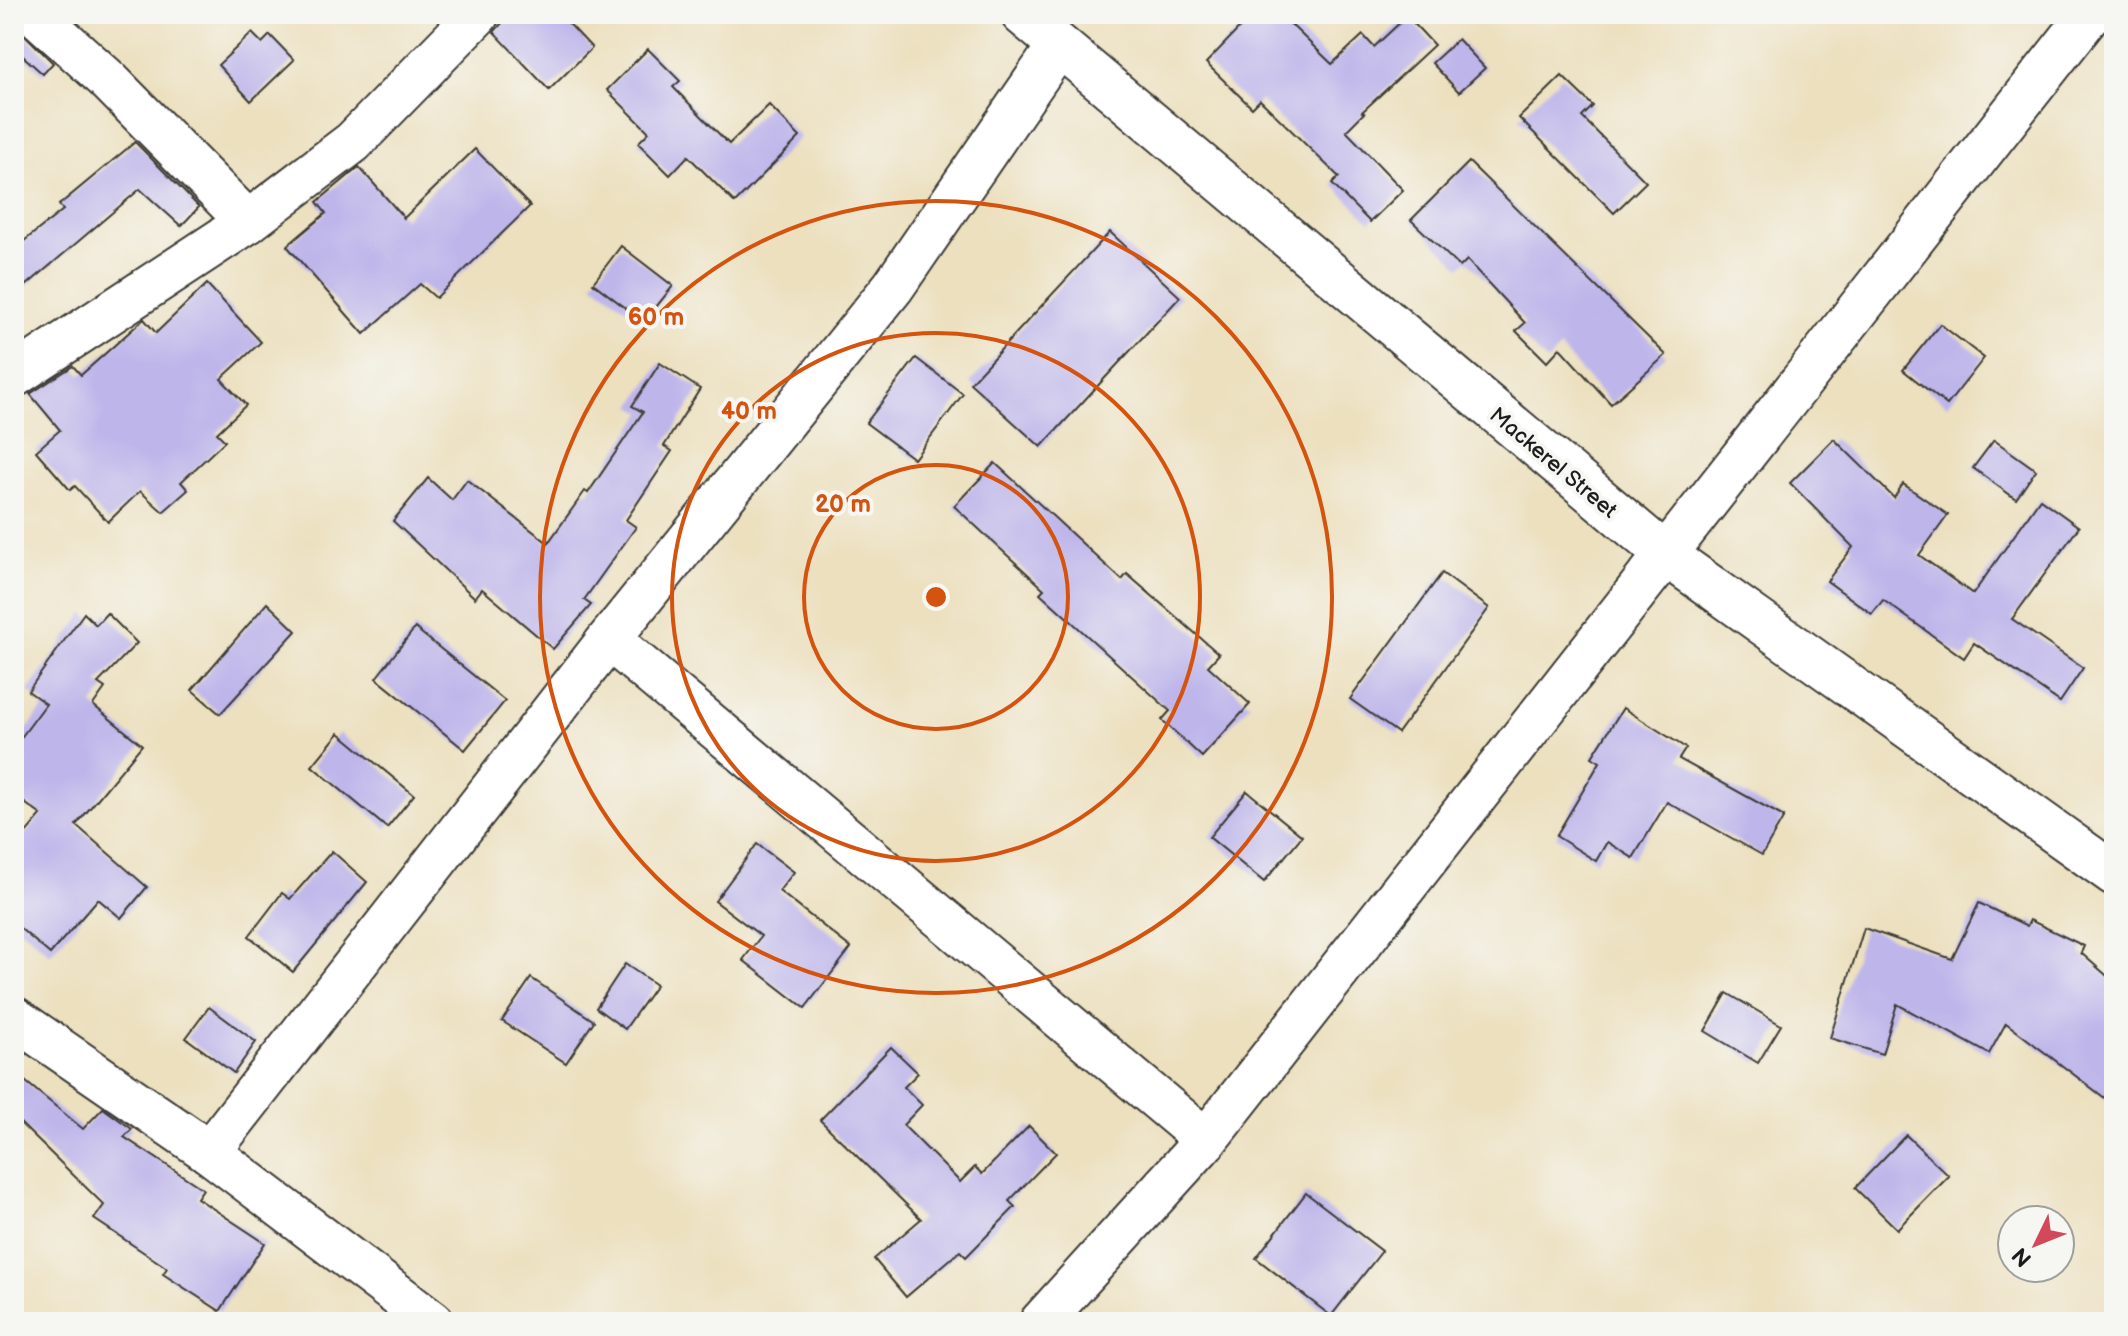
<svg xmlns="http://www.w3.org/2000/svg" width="2128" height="1336" font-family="'Balsamiq Sans',sans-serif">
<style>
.building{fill:#beb5ea}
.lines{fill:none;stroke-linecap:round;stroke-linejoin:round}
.street-casing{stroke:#3b3934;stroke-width:46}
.street{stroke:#fff;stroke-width:42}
.ring{fill:none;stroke:#d4530e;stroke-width:4}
.labels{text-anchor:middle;stroke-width:8;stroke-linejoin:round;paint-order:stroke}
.street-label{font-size:22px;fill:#1c1c1c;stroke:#f6f6f2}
.centre{fill:#d4530e;stroke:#f6f6f2;stroke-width:4}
.ring-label{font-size:24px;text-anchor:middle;font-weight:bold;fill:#d4530e;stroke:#f6f6f2;stroke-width:8;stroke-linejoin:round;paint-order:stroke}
</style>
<rect width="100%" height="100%" fill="#f6f6f2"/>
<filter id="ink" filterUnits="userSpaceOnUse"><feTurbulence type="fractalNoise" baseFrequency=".0125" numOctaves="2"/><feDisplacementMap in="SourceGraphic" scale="16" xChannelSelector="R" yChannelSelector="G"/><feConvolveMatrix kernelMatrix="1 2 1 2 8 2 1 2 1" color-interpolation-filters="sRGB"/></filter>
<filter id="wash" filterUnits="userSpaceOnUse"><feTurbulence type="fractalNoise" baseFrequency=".006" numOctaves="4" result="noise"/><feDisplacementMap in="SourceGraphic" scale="32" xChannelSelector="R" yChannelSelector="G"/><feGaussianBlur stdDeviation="1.8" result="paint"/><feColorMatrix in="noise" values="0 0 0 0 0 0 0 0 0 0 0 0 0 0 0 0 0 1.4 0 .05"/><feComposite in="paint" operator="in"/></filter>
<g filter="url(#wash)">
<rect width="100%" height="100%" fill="#ece0bf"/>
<g id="blocks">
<g class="building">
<path d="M 510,14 L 560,14 L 592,48 L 549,90 L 494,32 Z"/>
<path d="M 1253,14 L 1280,14 L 1332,64 L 1363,35 L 1374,47 L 1407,16 L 1434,45 L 1362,112 L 1364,113 L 1346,131 L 1403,190 L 1370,222 L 1332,184 L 1339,177 L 1260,100 L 1252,108 L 1206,63 Z"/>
<path d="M 14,24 L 53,63 L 43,74 L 14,48 Z"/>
<path d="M 252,33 L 262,43 L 270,35 L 294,60 L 251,101 L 218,65 Z"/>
<path d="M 1458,39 L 1485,68 L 1459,92 L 1432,63 Z"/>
<path d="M 648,49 L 680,81 L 673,87 L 729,144 L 769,105 L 800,137 L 735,203 L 688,156 L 670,175 L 638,143 L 649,132 L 607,90 Z"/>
<path d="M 1562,76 L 1593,106 L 1582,117 L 1646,182 L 1614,213 L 1519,118 Z"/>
<path d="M 135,142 L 199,207 L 181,226 L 140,189 L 14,296 L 14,249 L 63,210 L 59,205 Z"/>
<path d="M 475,149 L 530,206 L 436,298 L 420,284 L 364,334 L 287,246 L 326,213 L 317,202 L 359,167 L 404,218 Z"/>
<path d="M 1469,162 L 1666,355 L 1611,404 L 1560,348 L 1547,362 L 1516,331 L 1525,323 L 1467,260 L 1460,267 L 1411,220 Z"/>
<path d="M 1110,232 L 1180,297 L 1041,447 L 970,383 Z"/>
<path d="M 621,246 L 673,286 L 644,322 L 593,283 Z"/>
<path d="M 207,284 L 261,342 L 221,379 L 246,405 L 217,433 L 225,441 L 181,482 L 188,490 L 163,512 L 140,491 L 108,522 L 75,486 L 70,490 L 36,451 L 60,430 L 30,394 L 73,366 L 81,375 L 144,319 L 156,333 Z"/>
<path d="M 1940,324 L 1984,358 L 1947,405 L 1903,370 Z"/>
<path d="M 916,358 L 963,394 L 914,459 L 866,423 Z"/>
<path d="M 660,363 L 700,389 L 664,446 L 672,451 L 626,520 L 636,527 L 584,600 L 591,605 L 553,649 L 482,589 L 475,598 L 393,521 L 428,478 L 452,500 L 467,480 L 548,543 L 585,491 L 588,493 L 643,412 L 632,406 Z"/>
<path d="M 1834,439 L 1894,498 L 1903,484 L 1948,515 L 1919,555 L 1973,594 L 2040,499 L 2079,527 L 2012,619 L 2083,668 L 2060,702 L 1974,643 L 1964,658 L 1883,600 L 1872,614 L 1827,581 L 1853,547 L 1790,483 Z"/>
<path d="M 1994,440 L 2036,470 L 2016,499 L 1973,468 Z"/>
<path d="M 995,463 L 1122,580 L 1127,574 L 1219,654 L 1208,666 L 1250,704 L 1202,757 L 1162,720 L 1170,711 L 1040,593 L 1044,589 L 954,506 Z"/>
<path d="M 1442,573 L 1489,608 L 1398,733 L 1350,699 Z"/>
<path d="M 267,603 L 296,631 L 220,714 L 192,690 Z"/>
<path d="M 84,613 L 96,625 L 107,613 L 137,643 L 98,683 L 105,688 L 93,705 L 142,745 L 76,825 L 147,887 L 121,918 L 98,899 L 50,954 L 14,923 L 14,847 L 41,815 L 14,795 L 14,747 L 46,704 L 28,691 Z"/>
<path d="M 415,628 L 505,701 L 465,750 L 376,678 Z"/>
<path d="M 1623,708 L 1686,748 L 1679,759 L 1784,817 L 1762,855 L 1667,802 L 1633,858 L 1607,842 L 1596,861 L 1556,836 L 1600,762 L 1592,757 Z"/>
<path d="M 339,733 L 414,795 L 387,828 L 312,766 Z"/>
<path d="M 1247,791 L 1302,836 L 1264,882 L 1209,837 Z"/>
<path d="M 757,844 L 794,872 L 779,891 L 851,948 L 805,1008 L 743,960 L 761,936 L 715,901 Z"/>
<path d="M 332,851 L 367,882 L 293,972 L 249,936 L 282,893 L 290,899 Z"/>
<path d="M 1979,903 L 2027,926 L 2030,920 L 2084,946 L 2081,953 L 2114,982 L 2114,1105 L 2006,1023 L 1989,1054 L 1897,1004 L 1882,1054 L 1830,1038 L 1864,928 L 1952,959 Z"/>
<path d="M 625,964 L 656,985 L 625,1029 L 596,1008 Z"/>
<path d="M 531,978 L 594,1021 L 566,1063 L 502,1021 Z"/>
<path d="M 1727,993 L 1781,1025 L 1758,1063 L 1705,1031 Z"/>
<path d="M 209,1007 L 256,1042 L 234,1073 L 186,1038 Z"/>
<path d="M 891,1047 L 918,1073 L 904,1087 L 922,1105 L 903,1125 L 960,1182 L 975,1167 L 982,1174 L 1029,1126 L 1056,1153 L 1009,1201 L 1015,1207 L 966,1257 L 960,1251 L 906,1297 L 874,1259 L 921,1219 L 820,1120 Z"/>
<path d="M 14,1072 L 83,1129 L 103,1108 L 132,1129 L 124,1137 L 203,1189 L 197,1198 L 265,1243 L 220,1311 L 163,1274 L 167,1268 L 94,1219 L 104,1205 L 14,1117 Z"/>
<path d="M 1906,1135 L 1949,1176 L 1897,1229 L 1855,1188 Z"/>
<path d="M 1306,1193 L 1382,1251 L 1331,1316 L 1256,1258 Z"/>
</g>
</g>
</g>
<g filter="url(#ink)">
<use href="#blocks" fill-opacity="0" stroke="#3b3934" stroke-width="2"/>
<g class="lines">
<defs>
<g id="street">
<path d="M 35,14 L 107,79 L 248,222"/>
<path d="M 1022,14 L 1665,554 L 2114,874"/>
<path d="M 14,376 L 248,222 L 353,142 L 478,14"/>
<path d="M 609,639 L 1206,1140"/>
<path d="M 14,1018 L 209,1152 L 433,1322"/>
<path d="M 209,1152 L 609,639 L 893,287 L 1058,47"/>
<path d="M 1041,1322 L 1206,1140 L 2090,14"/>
</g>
</defs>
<use href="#street" class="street-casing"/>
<use href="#street" class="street"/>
</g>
</g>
<g class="ring">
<circle cx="936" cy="597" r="132"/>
<circle cx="936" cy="597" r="264"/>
<circle cx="936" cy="597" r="396"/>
</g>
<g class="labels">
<g class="street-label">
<text transform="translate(1554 462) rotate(40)" y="8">Mackerel Street</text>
</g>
</g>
<circle cx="936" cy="597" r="12" class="centre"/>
<g class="ring-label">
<text x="656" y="325">60 m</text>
<text x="749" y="419">40 m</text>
<text x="843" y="512">20 m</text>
</g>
<rect width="2128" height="1336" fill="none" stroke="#f6f6f2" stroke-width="48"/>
<g transform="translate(2036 1244) rotate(227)"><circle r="38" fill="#f6f6f2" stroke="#9f9f9c" stroke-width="2"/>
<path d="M0-6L14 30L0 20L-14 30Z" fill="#d1495b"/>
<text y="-12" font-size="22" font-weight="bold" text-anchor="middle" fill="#1c1c1c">N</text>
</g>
</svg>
